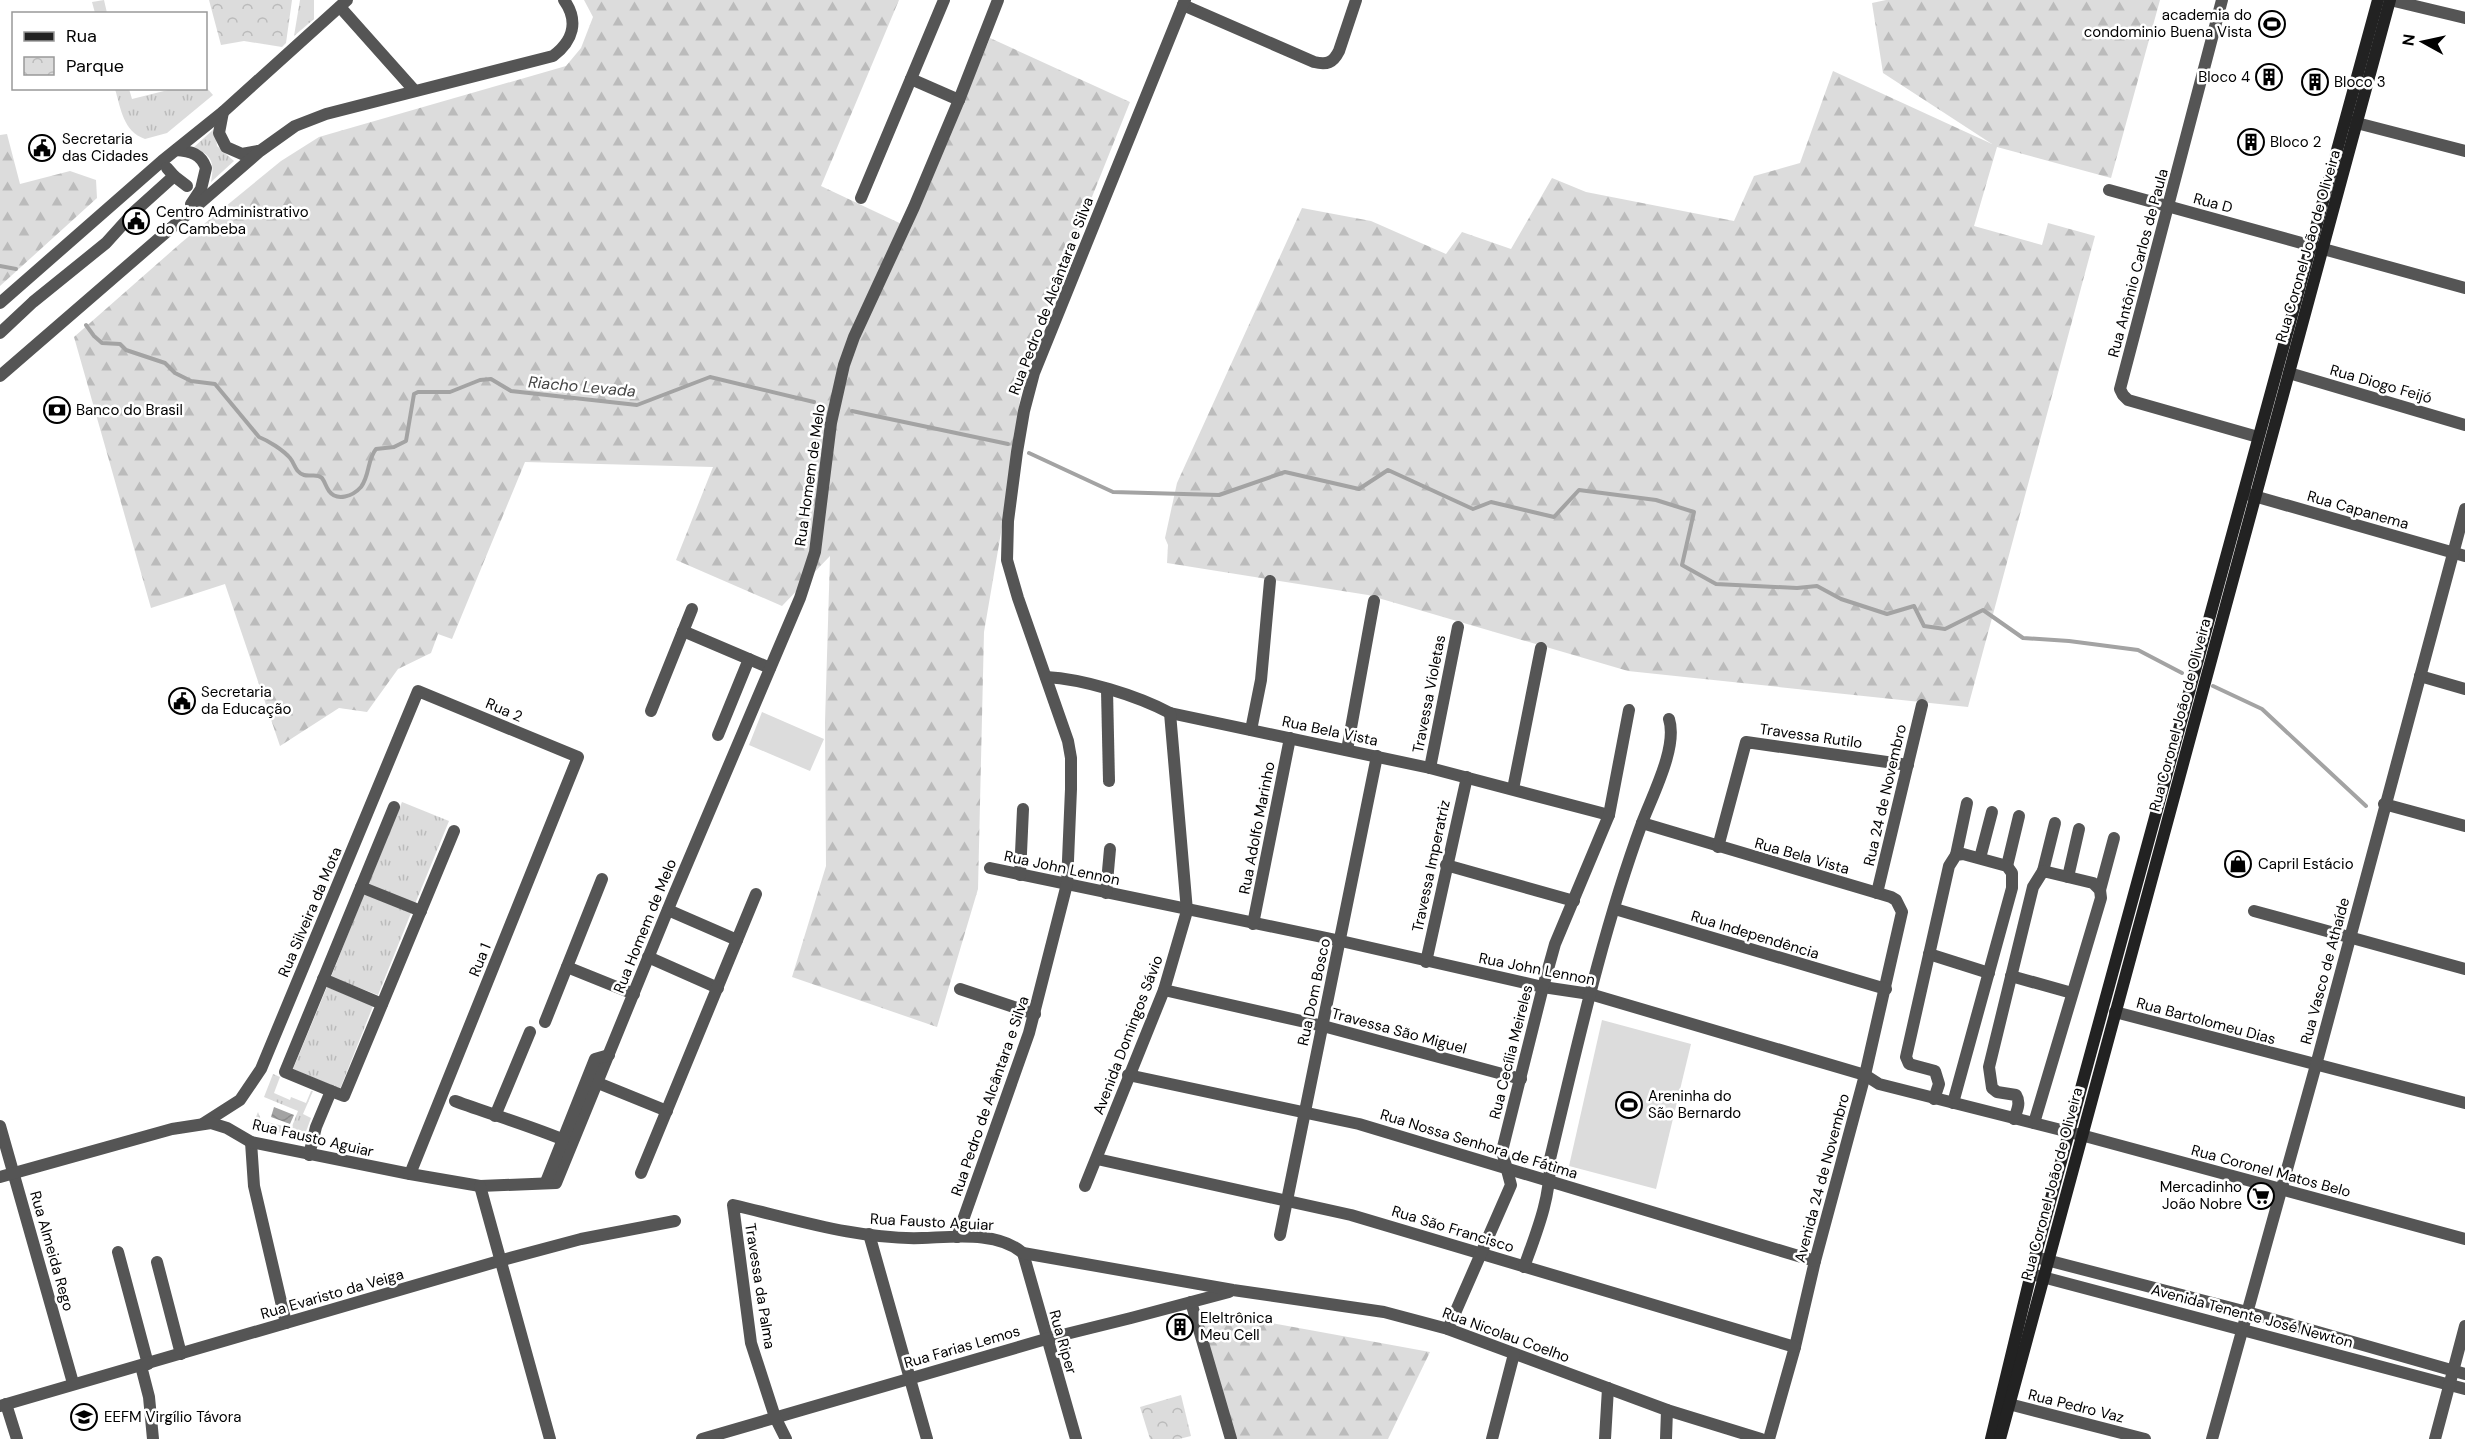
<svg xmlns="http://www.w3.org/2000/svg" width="2465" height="1439" font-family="'DM Sans',sans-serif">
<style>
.grass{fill:url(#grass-tufts)}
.forest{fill:url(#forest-firs)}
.park{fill:url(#park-crowns)}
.pitch{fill:#dcdcdc}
.water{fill:url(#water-waves)}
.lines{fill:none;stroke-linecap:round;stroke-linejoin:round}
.stream{stroke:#a3a3a3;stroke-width:4}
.street{stroke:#555;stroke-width:12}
.secondary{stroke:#222;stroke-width:12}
.labels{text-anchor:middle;stroke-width:5;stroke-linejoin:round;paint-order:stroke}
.poi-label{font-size:15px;fill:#000;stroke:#fff;text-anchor:start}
.street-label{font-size:15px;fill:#000;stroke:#fff}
.water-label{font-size:16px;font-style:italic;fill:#444;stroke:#fff}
</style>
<defs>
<pattern id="grass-tufts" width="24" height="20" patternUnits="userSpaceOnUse" patternTransform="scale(1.5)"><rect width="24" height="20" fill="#dcdcdc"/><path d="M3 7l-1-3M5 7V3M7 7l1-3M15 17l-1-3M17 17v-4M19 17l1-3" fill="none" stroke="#bbb"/></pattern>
<pattern id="forest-firs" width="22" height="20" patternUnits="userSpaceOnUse" patternTransform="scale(1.5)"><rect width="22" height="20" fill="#dcdcdc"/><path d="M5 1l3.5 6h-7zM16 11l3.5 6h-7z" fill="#bbb"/></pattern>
<pattern id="park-crowns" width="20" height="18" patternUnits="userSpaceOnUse" patternTransform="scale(1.5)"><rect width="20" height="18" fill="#dcdcdc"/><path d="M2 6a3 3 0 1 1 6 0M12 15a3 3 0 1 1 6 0" fill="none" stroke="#bbb"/></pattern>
<pattern id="water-waves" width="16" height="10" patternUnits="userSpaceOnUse" patternTransform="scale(1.5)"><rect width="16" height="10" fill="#a3a3a3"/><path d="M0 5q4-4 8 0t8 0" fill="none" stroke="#8b8b8b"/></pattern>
</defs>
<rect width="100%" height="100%" fill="#fff"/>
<g class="grass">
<path d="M 104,0 L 107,13 L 95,13 L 92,2 Z"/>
<path d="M 300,0 L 314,0 L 314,19 L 294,36 Z"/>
<path d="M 206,87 L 213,95 L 167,133 L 145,139 C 123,131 121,109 115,89 L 129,89 L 132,99 L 172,89 L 206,88 Z"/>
<path d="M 215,128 L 217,146 L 234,161 L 211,182 C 215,163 212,154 193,148 Z"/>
<path d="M 402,802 L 449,821 L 415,904 L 368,885 Z"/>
<path d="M 364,894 L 411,913 L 378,995 L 331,977 Z"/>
<path d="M 327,987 L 373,1006 L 340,1089 L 293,1069 Z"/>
<path d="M 273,1074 L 280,1077 L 274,1093 L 290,1100 L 291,1097 L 306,1103 L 311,1091 L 313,1091 L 303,1114 L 311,1118 L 304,1137 L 289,1134 L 298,1111 L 264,1097 Z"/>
<path d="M 258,1112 L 261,1120 L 260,1125 L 265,1127 L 267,1122 L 283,1126 L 281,1133 L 258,1128 L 255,1119 Z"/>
</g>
<g class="forest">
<path d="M 584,0 L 899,0 L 821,186 L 910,228 L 990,38 L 1130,102 L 1025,364 L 1003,521 L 984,632 L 978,889 L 937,1027 L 792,977 L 826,866 L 825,722 L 830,556 L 782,606 L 676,560 L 713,467 L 525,462 L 452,639 L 438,634 L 431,653 L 398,669 L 367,712 L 339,708 L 280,746 L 225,584 L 151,608 L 74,337 L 182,242 L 281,161 L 319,137 L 566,66 L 581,48 L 593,17 Z"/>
<path d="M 1886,0 L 2160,0 L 2111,178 L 1997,147 L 1974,226 L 2042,245 L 2048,223 L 2095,236 L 1968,707 L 1628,671 L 1368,595 L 1167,563 L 1168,545 L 1165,538 L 1177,483 L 1302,208 L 1371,221 L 1446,254 L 1462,232 L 1511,249 L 1552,178 L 1586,192 L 1734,221 L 1754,176 L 1800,163 L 1833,71 L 1992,144 L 1883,73 L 1872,3 Z"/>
<path d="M 7,134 L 20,184 L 70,171 L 96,180 L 97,198 L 0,286 L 0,135 Z"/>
<path d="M 1227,1315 L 1430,1352 L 1388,1439 L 1236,1439 L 1202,1323 Z"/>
</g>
<g class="park">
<path d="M 209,0 L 292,0 L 286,43 L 282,47 L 244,41 L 221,45 Z"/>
<path d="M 1181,1395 L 1191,1436 L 1179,1439 L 1150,1439 L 1140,1407 Z"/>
</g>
<g class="pitch">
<path d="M 762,712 L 824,739 L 810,771 L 749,745 Z"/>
<path d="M 1602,1020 L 1691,1044 L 1656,1189 L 1569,1166 Z"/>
</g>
<path class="water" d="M 274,1107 L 294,1115 L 290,1124 L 271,1117 Z"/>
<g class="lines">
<g class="stream">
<path d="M 0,266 L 16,269"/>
<path d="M 86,325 L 94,336 L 102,343 L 120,344 L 126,350 L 165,363 L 175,373 L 191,381 L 215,384 L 259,437 C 269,441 283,450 290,458 C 295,464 295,472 304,475 C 310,477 317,473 322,478 C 325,482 326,487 329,491 C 337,502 353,496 361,487 C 370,475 367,460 376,449 L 394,447 L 406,441 L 414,394 L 418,392 L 450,392 L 480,380 L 491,379 L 511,391 L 637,405 L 710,377 L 814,402"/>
<path d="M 852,411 L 1008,444"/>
<path d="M 1029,453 L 1113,492 L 1219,495 L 1285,472 L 1359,489 L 1388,470 L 1473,509 L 1491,502 L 1554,517 L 1579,490 L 1656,500 L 1694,512 L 1682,565 L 1716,584 L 1797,588 L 1817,586 L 1841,599 L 1887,614 L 1914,606 L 1924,626 L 1945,629 L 1983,610 L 2023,638 L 2069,641 L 2138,650 L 2182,673"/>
<path d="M 2213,686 L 2262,709 L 2366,806"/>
</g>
<g class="street">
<path d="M 2222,0 L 2120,389 L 2123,395 L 2128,400 L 2258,437"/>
<path d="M 2390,0 L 2465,18"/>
<path d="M 1183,5 L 1314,62 C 1327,65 1333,63 1339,51 L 1356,0"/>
<path d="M 340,7 L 414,90"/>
<path d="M 911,79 L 959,100"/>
<path d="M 223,112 L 219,133 L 226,147 L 242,154 L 258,151"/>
<path d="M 2349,121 L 2465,151"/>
<path d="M 176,150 C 191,151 201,154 206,168 L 201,189 L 191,204"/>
<path d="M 174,176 L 187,186"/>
<path d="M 2109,190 L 2465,288"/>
<path d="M 861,198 L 944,0"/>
<path d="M 0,303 L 162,161 L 223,112 L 347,0"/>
<path d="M 0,333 L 33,302 L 106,243 L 134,212 L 174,176 L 167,168"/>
<path d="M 2289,373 L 2465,425"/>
<path d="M 0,376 L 260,151 L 295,126 L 326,114 L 553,56 C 573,41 579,21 564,0"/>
<path d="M 2247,494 L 2465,556"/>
<path d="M 683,631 L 770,668"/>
<path d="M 2420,676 L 2465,689"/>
<path d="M 1046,677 C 1083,679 1136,695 1170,713 L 1430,768 L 1609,815"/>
<path d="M 1107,690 L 1109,781"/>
<path d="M 651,711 L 692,609"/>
<path d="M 1251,730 L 1261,680 L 1270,581"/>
<path d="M 718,735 L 749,659"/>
<path d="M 1347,750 L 1374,601"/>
<path d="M 1430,768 L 1458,627"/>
<path d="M 1513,789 L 1541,648"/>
<path d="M 2384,804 L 2465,826"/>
<path d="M 1642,823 L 1891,897 L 1896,900 L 1902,912 L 1865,1075 L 1815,1261 L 1795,1347 L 1769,1439"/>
<path d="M 1718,847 L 1746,742 L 1908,765"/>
<path d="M 1956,855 L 1967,803"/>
<path d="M 1980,858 L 1992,812"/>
<path d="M 1446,865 L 1574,901"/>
<path d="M 2007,866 L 2019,816"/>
<path d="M 990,868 L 1341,941 L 1543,987 L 1590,994 L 1865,1075 L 1879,1084 L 2081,1135 L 2465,1239"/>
<path d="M 2043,871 L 2055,823"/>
<path d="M 1020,875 L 1023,809"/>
<path d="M 2068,877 L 2079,829"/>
<path d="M 361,887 L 421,911"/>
<path d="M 2100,890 L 2114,838"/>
<path d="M 1106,893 L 1110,849"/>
<path d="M 1877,893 L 1922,705"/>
<path d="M 1615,909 L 1886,989"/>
<path d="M 668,910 L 737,940"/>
<path d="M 2254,911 L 2465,969"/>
<path d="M 1253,924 L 1290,738"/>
<path d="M 1929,954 L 1989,973"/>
<path d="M 648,957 L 718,988"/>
<path d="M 1426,962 L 1467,777"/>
<path d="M 567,967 L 634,994"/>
<path d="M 2011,976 L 2072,993"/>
<path d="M 323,979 L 382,1004"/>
<path d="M 960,989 L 1035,1014"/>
<path d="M 1164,990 L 1323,1026 L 1521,1079"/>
<path d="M 2115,1012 L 2465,1103"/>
<path d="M 545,1022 L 602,879"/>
<path d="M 1128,1075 L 1359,1124 L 1815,1261"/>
<path d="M 598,1083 L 667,1111"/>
<path d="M 331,1091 L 344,1096 L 454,831"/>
<path d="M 1934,1099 L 1939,1084 L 1935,1071 L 1909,1064 L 1906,1057 L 1949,866 L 1956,855 L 1963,854 L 2007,866 L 2012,873 L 2012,888 L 1953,1103"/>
<path d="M 455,1101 C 493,1115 531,1126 569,1142"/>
<path d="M 495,1116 L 530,1032"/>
<path d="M 2014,1119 C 2017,1110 2021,1103 2016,1095 L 1997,1092 L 1992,1088 L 1989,1067 L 2033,887 L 2043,871 L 2093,883 L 2100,890 L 2101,898 L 2034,1123"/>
<path d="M 204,1123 L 240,1100 L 261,1069 L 418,691 L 578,757 L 410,1174"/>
<path d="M 0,1126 L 73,1383"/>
<path d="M 251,1142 L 254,1186 L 286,1323"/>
<path d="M 309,1155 L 316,1127 L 331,1091 L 285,1072 L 394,807"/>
<path d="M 1097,1159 L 1351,1215 L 1795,1347"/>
<path d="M 641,1173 L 756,894"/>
<path d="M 0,1177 L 172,1129 L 211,1123 L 227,1128 L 251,1142 L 410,1174 L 480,1186 L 556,1183 L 673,897 L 800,598 L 815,552 L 831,423 L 844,365 L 854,337 L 914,207 L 959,100 L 998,0"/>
<path d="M 546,1182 L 595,1059 L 609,1055"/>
<path d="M 480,1186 L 550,1439"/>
<path d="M 1085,1186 L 1164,990 L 1187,911 L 1170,713"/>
<path d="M 869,1234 L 927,1439"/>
<path d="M 1280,1235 L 1377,756"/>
<path d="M 957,1237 L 1029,1033 L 1067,884 L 1071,789 L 1071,758 L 1068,741 L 1018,598 L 1007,560 L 1008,521 L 1017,452 L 1024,411 L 1034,373 L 1185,0"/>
<path d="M 118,1252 L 148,1364"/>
<path d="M 1023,1253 L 1076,1439"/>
<path d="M 2035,1257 L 2247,1312 L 2465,1374"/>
<path d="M 157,1262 L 181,1354"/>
<path d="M 1524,1267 C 1537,1231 1551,1197 1550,1159 C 1577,1047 1602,932 1642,823 C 1652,796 1678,747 1669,719"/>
<path d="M 2035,1275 L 2465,1389"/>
<path d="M 1191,1302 L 1231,1439"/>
<path d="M 1448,1329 L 1511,1185 L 1502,1151 L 1543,987 L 1555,944 L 1609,815 L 1629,710"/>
<path d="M 141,1366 L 149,1397 L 153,1439"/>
<path d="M 2001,1402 L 2145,1439"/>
<path d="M 6,1404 L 17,1439"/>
<path d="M 0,1406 L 499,1261 L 581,1239 L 675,1221"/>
<path d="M 702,1439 L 1046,1339 L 1131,1318 L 1229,1292"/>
<path d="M 786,1439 L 775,1417 L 751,1343 L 733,1205 C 794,1219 859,1240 922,1238 C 954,1237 997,1231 1023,1253 L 1233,1290 L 1384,1312 L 1448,1329 L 1667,1410 L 1761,1439"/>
<path d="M 1492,1439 L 1514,1354"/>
<path d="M 1605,1439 L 1608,1388"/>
<path d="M 1666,1439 L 1667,1410"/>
<path d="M 2212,1439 L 2316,1065 L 2465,509"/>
<path d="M 2435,1439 L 2465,1326"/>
</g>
<g class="secondary">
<path d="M 1991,1439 L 2035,1257 L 2378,0"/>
<path d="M 2000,1439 L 2390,0"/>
</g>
</g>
<defs>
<symbol id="stadium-ring" viewBox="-11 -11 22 22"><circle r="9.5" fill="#fff" stroke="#000" stroke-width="1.5"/><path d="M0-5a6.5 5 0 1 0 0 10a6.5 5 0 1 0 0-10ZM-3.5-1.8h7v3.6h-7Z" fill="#000"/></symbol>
<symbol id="building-ring" viewBox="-11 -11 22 22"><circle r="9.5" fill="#fff" stroke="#000" stroke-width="1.5"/><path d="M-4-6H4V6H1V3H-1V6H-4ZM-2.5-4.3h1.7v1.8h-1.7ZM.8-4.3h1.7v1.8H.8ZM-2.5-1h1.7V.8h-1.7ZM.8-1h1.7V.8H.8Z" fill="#000"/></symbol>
<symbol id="civic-ring" viewBox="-11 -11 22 22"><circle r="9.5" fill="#fff" stroke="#000" stroke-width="1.5"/><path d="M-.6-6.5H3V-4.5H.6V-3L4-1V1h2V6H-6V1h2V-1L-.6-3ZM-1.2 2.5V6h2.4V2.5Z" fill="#000"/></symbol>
<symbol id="bank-ring" viewBox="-11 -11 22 22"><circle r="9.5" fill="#fff" stroke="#000" stroke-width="1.5"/><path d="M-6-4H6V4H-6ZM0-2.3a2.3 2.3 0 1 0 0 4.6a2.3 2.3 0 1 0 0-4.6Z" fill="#000"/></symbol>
<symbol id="shop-ring" viewBox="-11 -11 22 22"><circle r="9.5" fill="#fff" stroke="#000" stroke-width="1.5"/><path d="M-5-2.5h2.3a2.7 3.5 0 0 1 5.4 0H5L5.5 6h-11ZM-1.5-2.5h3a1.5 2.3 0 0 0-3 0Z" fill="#000"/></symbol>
<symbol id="supermarket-ring" viewBox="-11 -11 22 22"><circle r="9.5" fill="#fff" stroke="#000" stroke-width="1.5"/><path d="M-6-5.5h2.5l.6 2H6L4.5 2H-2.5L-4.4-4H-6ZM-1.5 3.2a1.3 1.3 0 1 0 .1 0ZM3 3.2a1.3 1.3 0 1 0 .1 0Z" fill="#000"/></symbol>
<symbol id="school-ring" viewBox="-11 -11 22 22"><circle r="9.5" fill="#fff" stroke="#000" stroke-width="1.5"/><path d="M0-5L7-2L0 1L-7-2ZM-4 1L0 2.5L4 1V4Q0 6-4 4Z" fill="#000"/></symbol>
</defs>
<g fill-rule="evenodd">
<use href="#stadium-ring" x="2257" y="9" width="30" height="30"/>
<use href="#building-ring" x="2254" y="62" width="30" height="30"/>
<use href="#building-ring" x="2300" y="67" width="30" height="30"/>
<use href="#building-ring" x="2236" y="127" width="30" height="30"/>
<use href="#civic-ring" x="27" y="133" width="30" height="30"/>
<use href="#civic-ring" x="121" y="206" width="30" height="30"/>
<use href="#bank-ring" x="42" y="395" width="30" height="30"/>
<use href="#civic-ring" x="167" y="686" width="30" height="30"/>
<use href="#shop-ring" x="2223" y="849" width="30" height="30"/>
<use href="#stadium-ring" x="1614" y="1090" width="30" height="30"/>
<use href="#supermarket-ring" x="2246" y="1181" width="30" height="30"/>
<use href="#building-ring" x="1165" y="1312" width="30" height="30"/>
<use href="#school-ring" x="69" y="1402" width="30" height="30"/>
</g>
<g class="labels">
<g class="poi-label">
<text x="2252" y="20" text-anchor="end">academia do<tspan x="2252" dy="17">condominio Buena Vista</tspan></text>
<text x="2250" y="82" text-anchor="end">Bloco 4</text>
<text x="2334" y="87">Bloco 3</text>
<text x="62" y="144">Secretaria<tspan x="62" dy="17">das Cidades</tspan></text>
<text x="2270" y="147">Bloco 2</text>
<text x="156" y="217">Centro Administrativo<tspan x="156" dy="17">do Cambeba</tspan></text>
<text x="76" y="415">Banco do Brasil</text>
<text x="201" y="697">Secretaria<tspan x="201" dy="17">da Educação</tspan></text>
<text x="2258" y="869">Capril Estácio</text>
<text x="1648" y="1101">Areninha do<tspan x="1648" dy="17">São Bernardo</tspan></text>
<text x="2242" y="1192" text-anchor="end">Mercadinho<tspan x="2242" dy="17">João Nobre</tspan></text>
<text x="1200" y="1323">Eleltrônica<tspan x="1200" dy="17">Meu Cell</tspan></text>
<text x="104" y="1422">EEFM Virgílio Távora</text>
</g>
<g class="street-label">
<text transform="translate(2213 203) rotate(15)" y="5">Rua D</text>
<text transform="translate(2308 246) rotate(-74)" y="5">Rua Coronel João de Oliveira</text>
<text transform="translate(2138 263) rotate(-75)" y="5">Rua Antônio Carlos de Paula</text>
<text transform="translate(1051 296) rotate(-69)" y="5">Rua Pedro de Alcântara e Silva</text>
<text transform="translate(2381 384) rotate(16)" y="5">Rua Diogo Feijó</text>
<text transform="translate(810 475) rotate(-82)" y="5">Rua Homem de Melo</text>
<text transform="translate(2358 510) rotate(16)" y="5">Rua Capanema</text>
<text transform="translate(1429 694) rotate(-79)" y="5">Travessa Violetas</text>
<text transform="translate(504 710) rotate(23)" y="5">Rua 2</text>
<text transform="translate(2180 715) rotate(-75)" y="5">Rua Coronel João de Oliveira</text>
<text transform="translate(1330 731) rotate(12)" y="5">Rua Bela Vista</text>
<text transform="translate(1811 736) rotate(8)" y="5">Travessa Rutilo</text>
<text transform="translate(1885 795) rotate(-77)" y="5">Rua 24 de Novembro</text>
<text transform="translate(1257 828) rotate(-79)" y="5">Rua Adolfo Marinho</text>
<text transform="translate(1802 856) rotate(16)" y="5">Rua Bela Vista</text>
<text transform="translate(1431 866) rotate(-78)" y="5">Travessa Imperatriz</text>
<text transform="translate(1062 868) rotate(12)" y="5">Rua John Lennon</text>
<text transform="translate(310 912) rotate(-67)" y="5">Rua Silveira da Mota</text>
<text transform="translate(645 926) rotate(-68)" y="5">Rua Homem de Melo</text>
<text transform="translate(1755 935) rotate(17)" y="5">Rua Independência</text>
<text transform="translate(480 960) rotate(-68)" y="5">Rua 1</text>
<text transform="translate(1537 969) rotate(11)" y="5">Rua John Lennon</text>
<text transform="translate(2325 971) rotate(-75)" y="5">Rua Vasco de Athaíde</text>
<text transform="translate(1314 992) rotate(-78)" y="5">Rua Dom Bosco</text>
<text transform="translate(2206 1021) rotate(15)" y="5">Rua Bartolomeu Dias</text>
<text transform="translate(1399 1031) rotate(15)" y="5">Travessa São Miguel</text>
<text transform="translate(1128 1035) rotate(-69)" y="5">Avenida Domingos Sávio</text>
<text transform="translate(1511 1052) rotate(-76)" y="5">Rua Cecília Meireles</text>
<text transform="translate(990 1096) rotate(-71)" y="5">Rua Pedro de Alcântara e Silva</text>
<text transform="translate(313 1138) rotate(13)" y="5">Rua Fausto Aguiar</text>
<text transform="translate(1479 1144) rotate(17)" y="5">Rua Nossa Senhora de Fátima</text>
<text transform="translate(2271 1171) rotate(15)" y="5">Rua Coronel Matos Belo</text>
<text transform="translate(1822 1178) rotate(-75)" y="5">Avenida 24 de Novembro</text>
<text transform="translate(2052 1184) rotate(-75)" y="5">Rua Coronel João de Oliveira</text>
<text transform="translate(932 1222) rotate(3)" y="5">Rua Fausto Aguiar</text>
<text transform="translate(1453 1229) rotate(17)" y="5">Rua São Francisco</text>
<text transform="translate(52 1251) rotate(74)" y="5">Rua Almeida Rego</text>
<text transform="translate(760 1286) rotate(81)" y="5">Travessa da Palma</text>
<text transform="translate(332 1294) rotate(-16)" y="5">Rua Evaristo da Veiga</text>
<text transform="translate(2252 1316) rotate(15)" y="5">Avenida Tenente José Newton</text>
<text transform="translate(1506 1335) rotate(20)" y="5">Rua Nicolau Coelho</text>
<text transform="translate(1063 1342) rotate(74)" y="5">Rua Riper</text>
<text transform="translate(962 1347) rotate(-16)" y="5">Rua Farias Lemos</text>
<text transform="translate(2076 1406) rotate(14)" y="5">Rua Pedro Vaz</text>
</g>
<g class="water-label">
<text transform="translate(582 386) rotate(5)" y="6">Riacho Levada</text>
</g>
</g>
<rect x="12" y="12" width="195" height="78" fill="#ffffff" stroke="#999999" stroke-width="1.5"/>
<rect x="24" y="32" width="30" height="9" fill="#222222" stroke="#999999" stroke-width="1.5"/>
<text x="66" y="42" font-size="18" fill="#000000">Rua</text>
<rect x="24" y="57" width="30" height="18" fill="url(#park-crowns)" stroke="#999999" stroke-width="1.5"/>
<text x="66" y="72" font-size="18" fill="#000000">Parque</text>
<g transform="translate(2423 42) rotate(278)" stroke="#ffffff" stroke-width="4.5" paint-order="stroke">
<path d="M0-4.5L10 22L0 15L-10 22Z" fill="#000000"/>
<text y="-9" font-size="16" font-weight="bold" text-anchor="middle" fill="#000000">N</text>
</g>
</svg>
